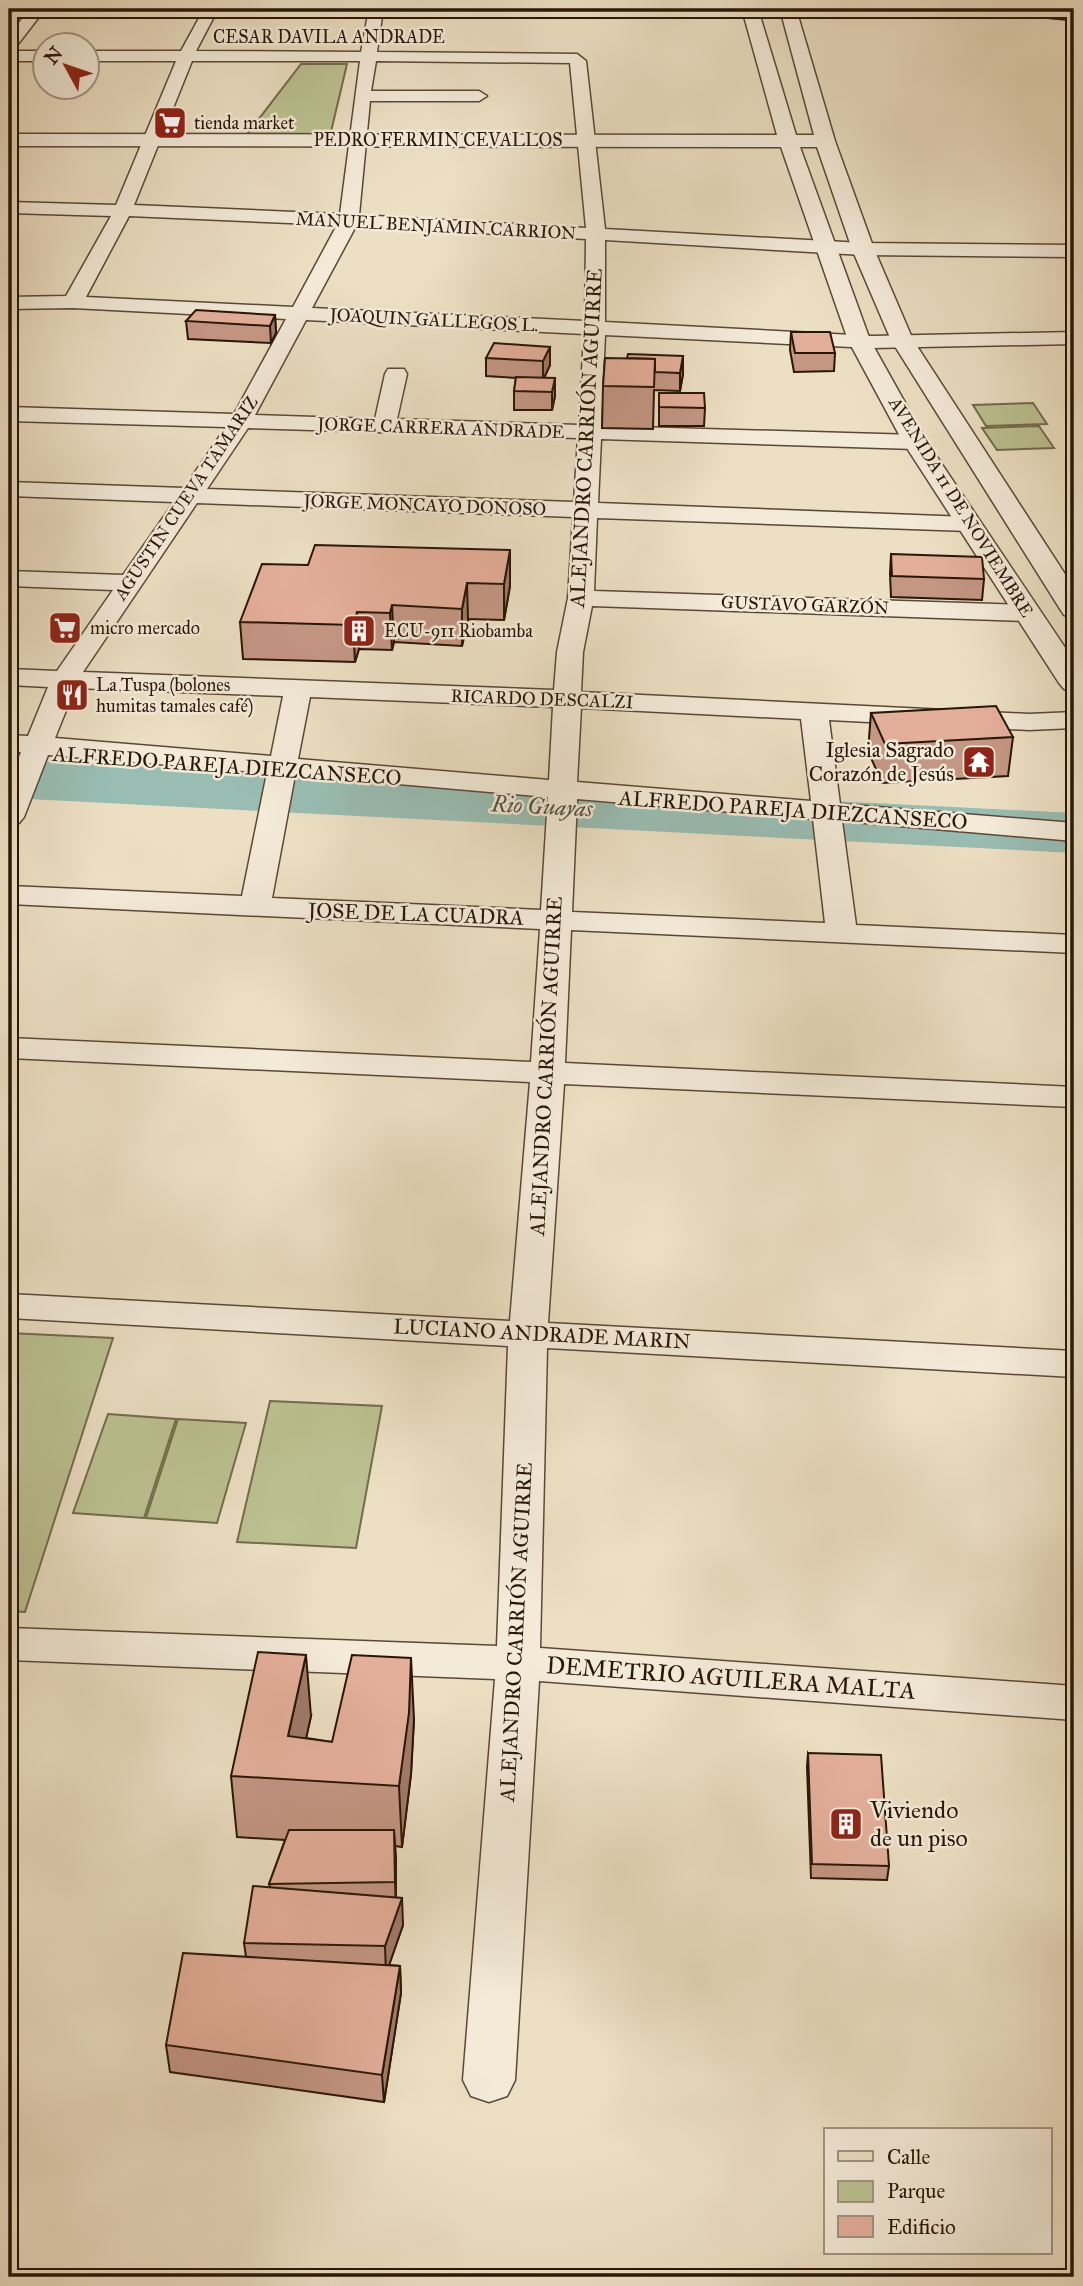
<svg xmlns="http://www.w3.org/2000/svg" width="1083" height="2286" font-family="'IM FELL Great Primer',serif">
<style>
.green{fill:#bcc191;stroke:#726c4c;stroke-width:2}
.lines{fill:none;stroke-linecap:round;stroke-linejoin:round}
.river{fill:#99bdb3;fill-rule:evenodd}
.minor-casing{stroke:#5a4836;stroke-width:3}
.tertiary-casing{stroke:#5a4836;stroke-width:3}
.primary-casing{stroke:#291607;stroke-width:3}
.minor{fill:#f3ead8;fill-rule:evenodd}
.tertiary{fill:#f3ead8;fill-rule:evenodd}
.primary{fill:#ecdfc3;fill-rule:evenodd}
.wall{fill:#c49684;stroke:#291607;stroke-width:2}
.shaded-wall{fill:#a07a6c;stroke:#291607;stroke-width:2}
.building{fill:#e4af9a;stroke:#291607;stroke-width:2}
.labels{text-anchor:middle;stroke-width:5;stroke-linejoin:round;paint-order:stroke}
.far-street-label{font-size:18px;fill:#291607;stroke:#f3ead8}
.far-poi-label{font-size:18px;fill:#291607;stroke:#f3ead8;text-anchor:start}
.street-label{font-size:21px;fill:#291607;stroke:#f3ead8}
.poi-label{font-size:21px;fill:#291607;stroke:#f3ead8;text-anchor:end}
.water-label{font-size:23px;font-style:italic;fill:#505043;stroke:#f3ead8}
.near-street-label{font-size:24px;fill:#291607;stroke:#f3ead8}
.near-poi-label{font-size:24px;fill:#291607;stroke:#f3ead8;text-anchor:start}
</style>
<rect width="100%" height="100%" fill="#ecdfc3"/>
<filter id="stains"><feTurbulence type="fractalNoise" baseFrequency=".00286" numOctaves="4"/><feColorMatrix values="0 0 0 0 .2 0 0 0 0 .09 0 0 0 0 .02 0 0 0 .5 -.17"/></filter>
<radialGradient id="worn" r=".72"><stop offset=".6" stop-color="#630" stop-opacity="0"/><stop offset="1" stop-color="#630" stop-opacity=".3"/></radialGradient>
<g class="green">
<path d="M 301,64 L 347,64 L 330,136 L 245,137 Z"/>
<path d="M 1033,403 L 1047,424 L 986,426 L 973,405 Z"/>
<path d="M 1039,426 L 1054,448 L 997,450 L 982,428 Z"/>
<path d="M 9,1333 L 113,1338 L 25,1612 L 9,1611 Z"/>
<path d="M 270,1401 L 382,1406 L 356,1548 L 237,1542 Z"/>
<path d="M 108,1414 L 176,1419 L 144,1518 L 73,1513 Z"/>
<path d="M 178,1419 L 246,1423 L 217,1523 L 146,1518 Z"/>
</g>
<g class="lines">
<path class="river" d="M 9,760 L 1074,813 L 1074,853 L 9,798 Z"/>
<defs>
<g id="minor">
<path d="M 30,9 L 45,9 L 15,48 L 9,50 L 9,35 Z"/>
<path d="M 204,9 L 218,9 L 196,51 L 361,52 L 369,9 L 383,9 L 377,52 L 577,54 L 586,61 L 605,229 L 863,243 L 1074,245 L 1074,257 L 863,255 L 605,240 L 605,322 L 872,336 L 1074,332 L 1074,344 L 872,348 L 605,335 L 601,426 L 915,435 L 923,437 L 926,442 L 923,447 L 915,449 L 601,439 L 598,503 L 968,517 L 977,519 L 980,524 L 977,529 L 968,531 L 597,518 L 594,591 L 1028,605 L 1037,608 L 1041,613 L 1037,618 L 1028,621 L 592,606 L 583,652 L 581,692 L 1029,714 L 1074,712 L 1074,728 L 1029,730 L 829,720 L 840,804 L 1074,823 L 1074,841 L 842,821 L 856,925 L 1074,935 L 1074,953 L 571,930 L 565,1063 L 1074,1087 L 1074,1107 L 564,1084 L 548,1323 L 1074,1351 L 1074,1377 L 547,1348 L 540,1648 L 1074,1686 L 1074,1720 L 539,1681 L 515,2080 L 507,2096 L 489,2102 L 471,2096 L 463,2080 L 495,1679 L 9,1660 L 9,1628 L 497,1646 L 508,1346 L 9,1318 L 9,1294 L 510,1321 L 530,1082 L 9,1058 L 9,1038 L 531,1062 L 540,929 L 9,904 L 9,886 L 242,896 L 267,773 L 48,755 L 24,817 L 19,823 L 9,826 L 9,782 L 21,752 L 9,751 L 9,735 L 28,736 L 48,687 L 9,685 L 9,669 L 57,671 L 113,590 L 9,586 L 9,571 L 123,575 L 174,502 L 9,496 L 9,482 L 184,488 L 226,427 L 9,421 L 9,407 L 234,414 L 286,319 L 73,308 L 9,309 L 9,297 L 66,296 L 111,216 L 9,213 L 9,202 L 116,205 L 176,61 L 88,61 L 88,51 L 181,51 ZM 192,61 L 360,61 L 340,214 L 134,205 ZM 376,61 L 570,63 L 586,228 L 359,215 L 370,101 L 479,101 L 487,96 L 479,91 L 371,91 ZM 129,216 L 337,225 L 293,307 L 86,297 ZM 356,226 L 586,239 L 585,321 L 312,308 ZM 306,320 L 584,334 L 579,425 L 397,419 L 407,374 L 404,369 L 388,369 L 385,374 L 375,419 L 255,415 ZM 248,428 L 578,438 L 574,502 L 207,489 ZM 197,503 L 573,517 L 568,598 L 557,652 L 554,690 L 83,672 ZM 75,688 L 283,696 L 271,756 L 55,738 ZM 310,697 L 553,707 L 549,780 L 298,759 ZM 581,708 L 801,719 L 811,801 L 577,782 ZM 295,775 L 548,797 L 541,910 L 272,898 ZM 577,799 L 813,819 L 825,923 L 572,912 Z"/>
<rect x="9" y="51" width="37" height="10"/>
</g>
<path id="tertiary" d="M 742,9 L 758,9 L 796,135 L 814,135 L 780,9 L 796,9 L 835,141 L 874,249 L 913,340 L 1074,588 L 1074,617 L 1064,615 L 1060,609 L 891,340 L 852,249 L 817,147 L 800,147 L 870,340 L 927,442 L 1074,661 L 1074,692 L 1064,689 L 1059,683 L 903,442 L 848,340 L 781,147 L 9,146 L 9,134 L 777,135 Z"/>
<path id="primary" d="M 1001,9 L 1074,10 L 1074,20 L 1009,14 Z"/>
</defs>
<use href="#minor" class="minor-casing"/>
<use href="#tertiary" class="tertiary-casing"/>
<use href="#primary" class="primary-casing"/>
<use href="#minor" class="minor"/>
<use href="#tertiary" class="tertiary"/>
<use href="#primary" class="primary"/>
</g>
<g class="wall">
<path d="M 275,315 L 276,333 L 271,343 L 188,339 L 186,321 Z"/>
<path d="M 791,332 L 835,353 L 834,371 L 794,372 L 790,350 Z"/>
<path d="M 550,347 L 550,365 L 544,378 L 555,378 L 555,396 L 552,410 L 514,410 L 514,391 L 516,378 L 486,376 L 486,358 Z"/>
<path d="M 605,358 L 683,374 L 680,391 L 654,390 L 653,429 L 602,428 L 603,386 Z"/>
<path d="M 659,393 L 705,408 L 704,426 L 659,426 Z"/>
<path d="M 510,550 L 510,586 L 504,620 L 468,619 L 462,646 L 394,642 L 392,650 L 359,649 L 355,662 L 243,659 L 240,622 L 308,565 Z"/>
<path d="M 891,554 L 984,579 L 982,600 L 891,597 L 890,574 Z"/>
<path d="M 871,713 L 1013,737 L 1008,776 L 882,783 L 868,751 Z"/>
<path d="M 311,1716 L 306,1738 L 332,1742 L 414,1719 L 411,1774 L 402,1847 L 395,1846 L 396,1897 L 403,1925 L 389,1965 L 400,1966 L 401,1993 L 384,2102 L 170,2072 L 166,2045 L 246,1957 L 244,1943 L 270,1887 L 269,1884 L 285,1840 L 237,1837 L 231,1776 Z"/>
<path d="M 808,1753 L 889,1866 L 887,1880 L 811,1878 L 807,1767 Z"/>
</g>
<g class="shaded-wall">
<path d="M 275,315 L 276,333 L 271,343 L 270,326 Z"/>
<path d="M 550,347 L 550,365 L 543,380 L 543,361 Z"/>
<path d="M 683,356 L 683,374 L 680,391 L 680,373 Z"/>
<path d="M 555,378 L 555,396 L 552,410 L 552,392 Z"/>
<path d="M 510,550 L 510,586 L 504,620 L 504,584 Z"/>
<path d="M 467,583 L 468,619 L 462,646 L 462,609 Z"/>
<path d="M 392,605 L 394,642 L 392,650 L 390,613 Z"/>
<path d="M 357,612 L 359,649 L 355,662 L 353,625 Z"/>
<path d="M 306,1655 L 311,1716 L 297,1780 L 288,1736 Z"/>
<path d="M 411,1658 L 414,1719 L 411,1774 L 402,1847 L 399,1786 Z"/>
<path d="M 394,1830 L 396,1857 L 396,1910 L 395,1882 Z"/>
<path d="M 402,1898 L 403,1925 L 386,1974 L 385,1946 Z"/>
<path d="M 400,1966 L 401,1993 L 384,2102 L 382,2075 Z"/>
</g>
<g class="building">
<path d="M 196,310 L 275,315 L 270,326 L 186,321 Z"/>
<path d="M 791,332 L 830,332 L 835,353 L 795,353 Z"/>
<path d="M 494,343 L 550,347 L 543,361 L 486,358 Z"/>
<path d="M 628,354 L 683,356 L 680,373 L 655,372 L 655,359 L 627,358 Z"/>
<path d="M 605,358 L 655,359 L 654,387 L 603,386 Z"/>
<path d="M 516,377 L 555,378 L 552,392 L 514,391 Z"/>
<path d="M 659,393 L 704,393 L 705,408 L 659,407 Z"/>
<path d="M 315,545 L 510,550 L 504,584 L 467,583 L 462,609 L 392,605 L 390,613 L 357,612 L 353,625 L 240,622 L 262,564 L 308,565 Z"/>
<path d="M 891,554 L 982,557 L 984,579 L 892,576 Z"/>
<path d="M 996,706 L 1013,737 L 885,744 L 871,713 Z"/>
<path d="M 258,1652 L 306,1655 L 288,1736 L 332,1742 L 352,1655 L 411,1658 L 409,1713 L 399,1786 L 231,1776 Z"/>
<path d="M 808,1753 L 881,1755 L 889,1866 L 812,1864 Z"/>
<path d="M 289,1830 L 394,1830 L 395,1882 L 269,1884 Z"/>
<path d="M 253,1886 L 402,1898 L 385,1946 L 244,1943 Z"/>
<path d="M 183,1953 L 400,1966 L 382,2075 L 166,2045 Z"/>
</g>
<defs>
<symbol id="supermarket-square" viewBox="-11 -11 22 22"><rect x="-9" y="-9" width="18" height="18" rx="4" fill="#8f2418" stroke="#f3ead8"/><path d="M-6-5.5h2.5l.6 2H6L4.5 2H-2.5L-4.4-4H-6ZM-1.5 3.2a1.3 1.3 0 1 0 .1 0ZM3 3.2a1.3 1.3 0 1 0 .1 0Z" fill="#fff"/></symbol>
<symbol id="building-square" viewBox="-11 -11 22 22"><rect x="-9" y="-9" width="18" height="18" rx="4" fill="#8f2418" stroke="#f3ead8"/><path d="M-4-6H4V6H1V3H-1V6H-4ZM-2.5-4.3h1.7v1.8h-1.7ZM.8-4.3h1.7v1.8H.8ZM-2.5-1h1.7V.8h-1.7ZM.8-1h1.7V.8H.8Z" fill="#fff"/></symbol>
<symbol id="restaurant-square" viewBox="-11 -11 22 22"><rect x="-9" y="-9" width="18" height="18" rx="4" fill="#8f2418" stroke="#f3ead8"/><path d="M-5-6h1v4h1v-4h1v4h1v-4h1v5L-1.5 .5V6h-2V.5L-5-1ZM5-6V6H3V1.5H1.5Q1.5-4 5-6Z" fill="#fff"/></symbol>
<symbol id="temple-square" viewBox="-11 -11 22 22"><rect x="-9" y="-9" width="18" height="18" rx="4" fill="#8f2418" stroke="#f3ead8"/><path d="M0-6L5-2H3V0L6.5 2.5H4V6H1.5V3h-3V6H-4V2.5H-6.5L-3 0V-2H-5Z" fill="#fff"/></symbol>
</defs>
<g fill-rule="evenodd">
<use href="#supermarket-square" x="151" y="104" width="38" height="38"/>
<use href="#supermarket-square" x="46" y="609" width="38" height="38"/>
<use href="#building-square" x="340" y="612" width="38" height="38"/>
<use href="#restaurant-square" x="53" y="676" width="38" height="38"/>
<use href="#temple-square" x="960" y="743" width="38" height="38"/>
<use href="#building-square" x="827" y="1805" width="38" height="38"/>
</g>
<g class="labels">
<g class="far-street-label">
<text x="329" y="43">CESAR DAVILA ANDRADE</text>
<text x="438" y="146">PEDRO FERMIN CEVALLOS</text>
<text transform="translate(436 226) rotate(3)" y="6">MANUEL BENJAMIN CARRION</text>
<text transform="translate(434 320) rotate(3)" y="6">JOAQUIN GALLEGOS L.</text>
<text transform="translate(441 428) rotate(2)" y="6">JORGE CARRERA ANDRADE</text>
<text transform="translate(186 498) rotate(-56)" y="6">AGUSTIN CUEVA TAMARIZ</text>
<text transform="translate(425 505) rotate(2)" y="6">JORGE MONCAYO DONOSO</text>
<text transform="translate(961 507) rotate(58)" y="6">AVENIDA 11 DE NOVIEMBRE</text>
<text transform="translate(805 605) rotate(2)" y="6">GUSTAVO GARZÓN</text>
<text transform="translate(542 699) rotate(2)" y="6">RICARDO DESCALZI</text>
</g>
<g class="far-poi-label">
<text x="194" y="129">tienda market</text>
<text x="90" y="634">micro mercado</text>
<text x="384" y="637">ECU-911 Riobamba</text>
<text x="96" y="691">La Tuspa (bolones<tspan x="96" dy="21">humitas tamales café)</tspan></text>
</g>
<g class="street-label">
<text transform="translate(586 438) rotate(-87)" y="7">ALEJANDRO CARRIÓN AGUIRRE</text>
<text transform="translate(227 766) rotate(4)" y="7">ALFREDO PAREJA DIEZCANSECO</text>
<text transform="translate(793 810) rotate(4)" y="7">ALFREDO PAREJA DIEZCANSECO</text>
<text transform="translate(416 914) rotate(2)" y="7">JOSE DE LA CUADRA</text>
<text transform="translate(546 1066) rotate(-87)" y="7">ALEJANDRO CARRIÓN AGUIRRE</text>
<text transform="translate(542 1334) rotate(3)" y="7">LUCIANO ANDRADE MARIN</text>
<text transform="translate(516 1632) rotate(-87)" y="7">ALEJANDRO CARRIÓN AGUIRRE</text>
</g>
<g class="poi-label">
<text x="954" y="757">Iglesia Sagrado<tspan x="954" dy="24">Corazón de Jesús</tspan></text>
</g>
<g class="water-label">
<text transform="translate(542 806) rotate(3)" y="8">Rio Guayas</text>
</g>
<g class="near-street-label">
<text transform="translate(731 1678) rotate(4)" y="8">DEMETRIO AGUILERA MALTA</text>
</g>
<g class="near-poi-label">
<text x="870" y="1818">Viviendo<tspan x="870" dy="28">de un piso</tspan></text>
</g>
</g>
<rect width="1083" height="2286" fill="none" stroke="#ecdfc3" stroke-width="35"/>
<rect x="10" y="10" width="1062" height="2265" fill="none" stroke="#291607" stroke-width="3.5"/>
<rect x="18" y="18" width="1048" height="2251" fill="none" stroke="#291607" stroke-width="2"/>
<rect x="824" y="2128" width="228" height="126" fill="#f3ead8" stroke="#a29584" stroke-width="2"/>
<rect x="838" y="2151" width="35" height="10" fill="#ecdfc3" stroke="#a29584" stroke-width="2"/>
<text x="887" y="2164" font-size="21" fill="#291607">Calle</text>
<rect x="838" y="2181" width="35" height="21" fill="#bcc191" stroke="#a29584" stroke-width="2"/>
<text x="887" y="2198" font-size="21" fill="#291607">Parque</text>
<rect x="838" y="2216" width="35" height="21" fill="#e4af9a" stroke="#a29584" stroke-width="2"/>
<text x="887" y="2234" font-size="21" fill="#291607">Edificio</text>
<g transform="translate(66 66) rotate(310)"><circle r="33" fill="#f3ead8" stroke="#a29584" stroke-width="2"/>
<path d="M0-5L12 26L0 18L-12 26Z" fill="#8f2418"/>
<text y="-10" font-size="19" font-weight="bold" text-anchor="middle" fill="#291607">N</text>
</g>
<rect width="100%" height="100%" filter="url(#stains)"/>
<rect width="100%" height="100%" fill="url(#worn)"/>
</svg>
